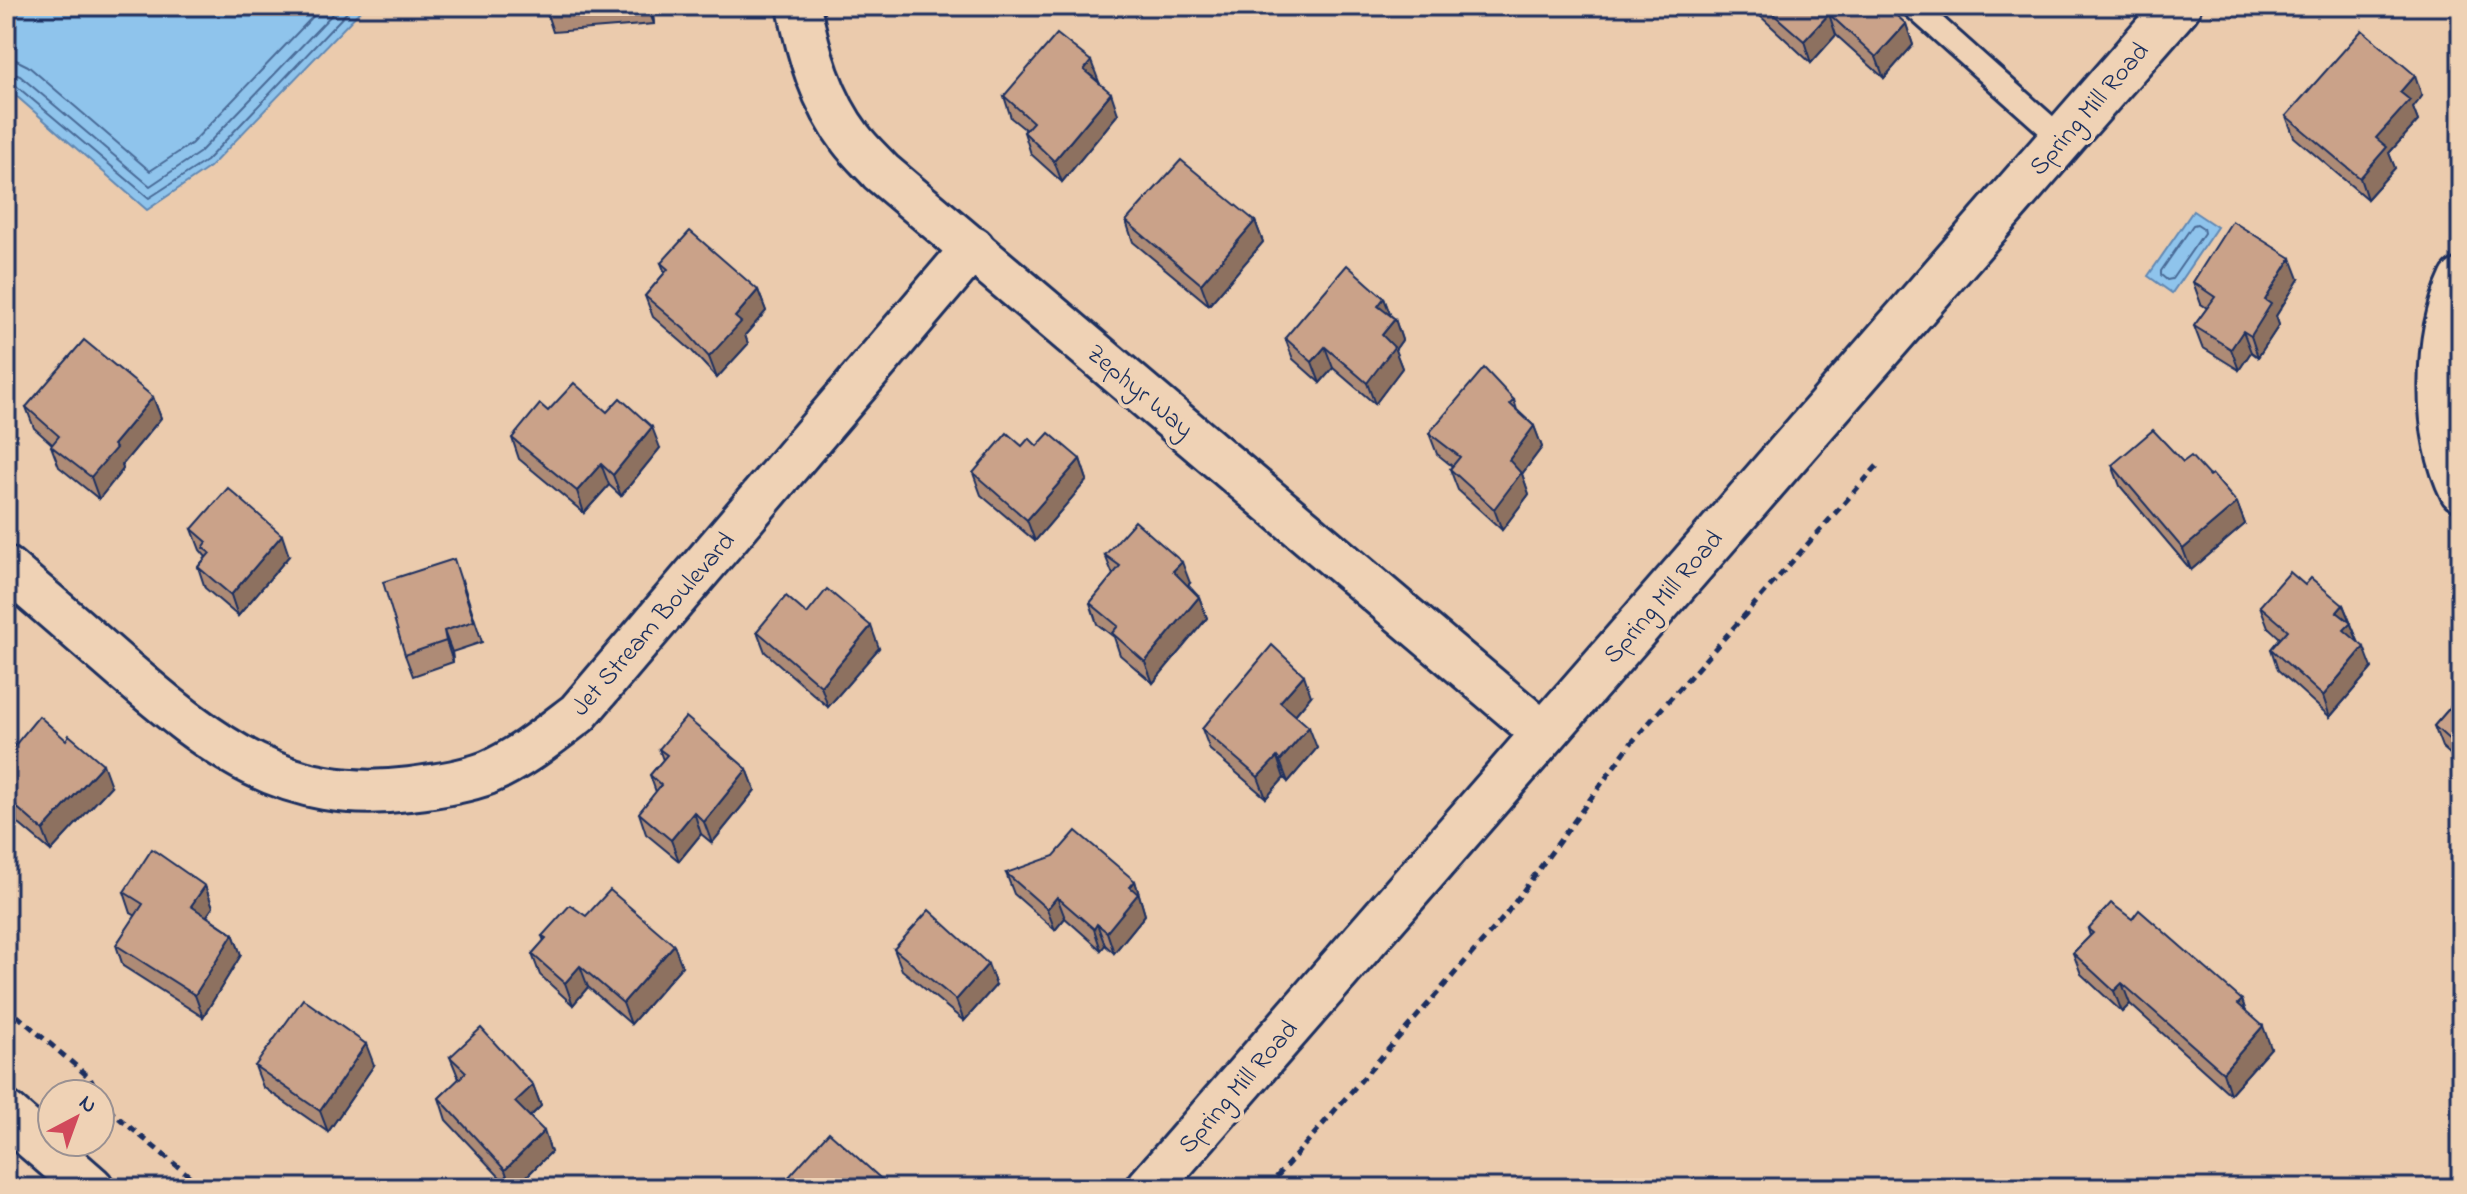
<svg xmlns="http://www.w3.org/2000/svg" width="2467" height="1194" font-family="'Indie Flower',sans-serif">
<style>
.water{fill:#8fc4ec;stroke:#6188b3;stroke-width:2}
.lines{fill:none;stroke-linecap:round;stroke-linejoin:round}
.shore{stroke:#496b97;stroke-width:2}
.lane-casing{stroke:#1b2f5e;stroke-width:28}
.street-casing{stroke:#1b2f5e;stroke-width:48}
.secondary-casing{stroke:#1b2f5e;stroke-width:50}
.path{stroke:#1b2f5e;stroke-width:5;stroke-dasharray:8 6;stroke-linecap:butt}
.lane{stroke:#efd2b5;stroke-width:22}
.street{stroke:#efd2b5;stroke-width:42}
.secondary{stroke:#efd2b5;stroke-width:44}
.wall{fill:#ae8b76;stroke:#1b2f5e;stroke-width:2}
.shaded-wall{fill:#8d7160;stroke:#1b2f5e;stroke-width:2}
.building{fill:#caa289;stroke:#1b2f5e;stroke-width:2}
.labels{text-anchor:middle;stroke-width:8;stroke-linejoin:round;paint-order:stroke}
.street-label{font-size:26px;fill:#1b2f5e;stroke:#efd2b5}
</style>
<rect width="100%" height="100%" fill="#ebcbad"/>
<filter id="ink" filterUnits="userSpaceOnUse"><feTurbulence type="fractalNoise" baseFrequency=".0125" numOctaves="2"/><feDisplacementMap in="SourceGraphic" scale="16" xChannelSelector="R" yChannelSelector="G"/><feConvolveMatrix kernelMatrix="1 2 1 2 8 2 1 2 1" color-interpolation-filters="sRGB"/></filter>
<g filter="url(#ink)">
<g class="water">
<path d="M 6,6 L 365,6 L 210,167 L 147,210 L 6,87 Z"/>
<path d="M 2193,211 L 2217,227 L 2172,293 L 2148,276 Z"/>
</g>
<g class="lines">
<g class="shore">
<path d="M 6,59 L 16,60 L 28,66 L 150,171 L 191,144 L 323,6"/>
<path d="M 6,71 L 20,76 L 150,186 L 199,153 L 340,6"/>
<path d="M 6,82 L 14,84 L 149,198 L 206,161 L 353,6"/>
<path d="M 2197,224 L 2203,228 L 2204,233 L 2172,279 L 2167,280 L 2161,275 L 2161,271 L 2193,225 Z"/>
</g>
<defs>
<path id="lane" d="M 1913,6 L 2062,139"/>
<g id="street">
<path d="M 799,6 C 808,53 822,101 851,139 C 860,151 871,161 881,172 L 1543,733"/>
<path d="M 2461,280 C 2434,337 2433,434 2461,490"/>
<path d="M 6,568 C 46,602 85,636 125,671 C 214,747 285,805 410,789 C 435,786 463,782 487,773 C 520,759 549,735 578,713 L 973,248"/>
</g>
<g id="secondary">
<path d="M 6,1114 L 91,1188"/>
<path d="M 1149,1188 L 2178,6"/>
</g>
</defs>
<use href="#lane" class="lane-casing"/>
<use href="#street" class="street-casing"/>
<use href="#secondary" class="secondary-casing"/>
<g class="path">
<path d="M 6,1006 L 90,1078 L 98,1094"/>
<path d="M 100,1098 L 103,1105 L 204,1188"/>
<path d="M 1267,1188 L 1504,917 L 1632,742 L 1877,466"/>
</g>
<use href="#lane" class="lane"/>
<use href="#street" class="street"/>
<use href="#secondary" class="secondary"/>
</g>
<g class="wall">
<path d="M 545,6 L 652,6 L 654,24 L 553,32 L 546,11 Z"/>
<path d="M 1756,6 L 1886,6 L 1906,24 L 1913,45 L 1884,78 L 1836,35 L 1811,63 L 1759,15 Z"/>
<path d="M 2446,6 L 2461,6 L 2461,19 Z"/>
<path d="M 1099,83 L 1118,114 L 1062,182 L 1031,154 L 1024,132 L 1026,130 L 1011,118 L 1004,96 Z"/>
<path d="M 2422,96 L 2413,108 L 2418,121 L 2389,153 L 2395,168 L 2367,199 L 2294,137 L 2286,116 Z"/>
<path d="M 1126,221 L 1255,221 L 1263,242 L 1209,305 L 1133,242 Z"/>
<path d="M 661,263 L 758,290 L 766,311 L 745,335 L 748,344 L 717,378 L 692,351 L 653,317 L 645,296 L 665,273 Z"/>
<path d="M 2299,279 L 2276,316 L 2279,325 L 2258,357 L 2251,352 L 2239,370 L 2202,347 L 2194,326 L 2207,308 L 2201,304 L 2193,282 Z"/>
<path d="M 1384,298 L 1390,315 L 1395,319 L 1402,340 L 1395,350 L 1402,368 L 1375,404 L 1333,368 L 1320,383 L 1293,359 L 1285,338 Z"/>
<path d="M 153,397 L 161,418 L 122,465 L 123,469 L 99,499 L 59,467 L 51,446 L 52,444 L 34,428 L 26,407 Z"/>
<path d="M 1514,400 L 1517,410 L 1534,426 L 1542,447 L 1522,474 L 1529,494 L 1502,530 L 1458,490 L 1450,469 L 1452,466 L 1437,454 L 1429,433 Z"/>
<path d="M 548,411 L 607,412 L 660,448 L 621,496 L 609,485 L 584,513 L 519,459 L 512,438 Z"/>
<path d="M 1022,446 L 1080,459 L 1087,480 L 1035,541 L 981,495 L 973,473 Z"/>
<path d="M 2112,465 L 2209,476 L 2237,503 L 2245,524 L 2191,570 L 2120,486 Z"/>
<path d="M 192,529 L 289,556 L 238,616 L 205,588 L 198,567 L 206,557 L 200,550 Z"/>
<path d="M 1105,555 L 1190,583 L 1188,585 L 1199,597 L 1207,618 L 1153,683 L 1120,655 L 1114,637 L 1097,624 L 1090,603 L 1113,575 Z"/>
<path d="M 462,580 L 482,642 L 452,652 L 453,662 L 413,676 L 405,655 Z"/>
<path d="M 2305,585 L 2343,605 L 2358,641 L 2372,668 L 2330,717 L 2278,670 L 2271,649 L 2280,638 L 2268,627 L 2260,606 Z"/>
<path d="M 807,614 L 879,648 L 828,707 L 765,652 L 757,631 Z"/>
<path d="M 2461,695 L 2461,764 L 2442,747 L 2434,726 Z"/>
<path d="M 1311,696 L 1295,715 L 1317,748 L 1288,782 L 1284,778 L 1266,798 L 1210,750 L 1202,729 Z"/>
<path d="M 659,749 L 747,769 L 755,790 L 712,843 L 701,834 L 679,861 L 646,834 L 639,813 L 656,792 L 650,775 L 663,760 Z"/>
<path d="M 6,756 L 111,786 L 51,851 L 6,813 Z"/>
<path d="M 1006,873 L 1135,881 L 1145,915 L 1114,953 L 1105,945 L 1101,950 L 1065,918 L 1055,930 L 1014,894 Z"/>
<path d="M 205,886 L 213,907 L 207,916 L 233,934 L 241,955 L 203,1017 L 123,966 L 116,945 L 136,916 L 131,913 L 124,892 Z"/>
<path d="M 586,916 L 682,966 L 631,1024 L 588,987 L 573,1005 L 540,975 L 532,954 L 544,941 L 542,936 Z"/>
<path d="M 2132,919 L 2242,1000 L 2246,1012 L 2271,1048 L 2230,1094 L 2130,1004 L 2122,1012 L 2081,974 L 2073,953 L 2090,936 L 2088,929 Z"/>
<path d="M 894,949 L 996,985 L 964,1021 L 902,970 Z"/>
<path d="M 450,1057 L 533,1085 L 541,1106 L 530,1117 L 551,1152 L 515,1188 L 510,1188 L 446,1120 L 439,1098 L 459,1079 Z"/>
<path d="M 374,1065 L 328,1132 L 263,1087 L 255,1066 Z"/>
</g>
<g class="shaded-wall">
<path d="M 647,6 L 652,6 L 654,24 Z"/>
<path d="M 1829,14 L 1836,35 L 1811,63 L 1804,41 Z"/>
<path d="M 1906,24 L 1913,45 L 1884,78 L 1876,57 Z"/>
<path d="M 1091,61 L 1099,82 L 1084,70 Z"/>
<path d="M 2415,75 L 2422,96 L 2413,108 L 2418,121 L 2389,153 L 2395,168 L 2367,199 L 2360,178 L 2376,138 L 2400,92 Z"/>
<path d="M 1111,93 L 1118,114 L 1062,182 L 1054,161 Z"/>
<path d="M 1255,221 L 1263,242 L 1209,305 L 1201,284 Z"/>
<path d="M 2291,258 L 2299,279 L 2276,316 L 2279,325 L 2258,357 L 2251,336 L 2265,300 Z"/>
<path d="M 758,290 L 766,311 L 745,335 L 748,344 L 717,378 L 709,357 L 735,317 Z"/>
<path d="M 1384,298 L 1392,319 L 1378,306 Z"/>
<path d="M 1395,319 L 1402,340 L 1395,350 L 1402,368 L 1375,404 L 1367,383 L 1382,335 Z"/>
<path d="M 2243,331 L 2251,352 L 2239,370 L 2231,349 Z"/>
<path d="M 1325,347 L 1333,368 L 1320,383 L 1312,362 Z"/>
<path d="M 153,397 L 161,418 L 122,465 L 123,469 L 99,499 L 91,477 L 113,445 Z"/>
<path d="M 1534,426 L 1542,447 L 1522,474 L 1529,494 L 1502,530 L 1494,509 L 1509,460 Z"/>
<path d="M 652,427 L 660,448 L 621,496 L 613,475 Z"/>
<path d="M 1080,459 L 1087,480 L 1035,541 L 1027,520 Z"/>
<path d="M 601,464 L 609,485 L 584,513 L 577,491 Z"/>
<path d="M 2237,503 L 2245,524 L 2191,570 L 2183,549 Z"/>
<path d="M 282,535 L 289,556 L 238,616 L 231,595 Z"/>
<path d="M 1182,562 L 1190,583 L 1181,592 L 1173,571 Z"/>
<path d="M 1199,597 L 1207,618 L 1153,683 L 1145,662 Z"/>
<path d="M 2343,605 L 2359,644 L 2352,651 L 2337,612 Z"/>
<path d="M 871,626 L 879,648 L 828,707 L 821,686 Z"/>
<path d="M 444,631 L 452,652 L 453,662 L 446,641 Z"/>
<path d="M 2364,647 L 2372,668 L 2330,717 L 2323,696 Z"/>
<path d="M 1304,675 L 1311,696 L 1288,723 L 1280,702 Z"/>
<path d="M 1309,727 L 1317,748 L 1288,782 L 1280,761 Z"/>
<path d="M 1277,757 L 1284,778 L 1266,798 L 1258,777 Z"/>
<path d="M 103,764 L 111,786 L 51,851 L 43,830 Z"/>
<path d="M 747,769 L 755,790 L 712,843 L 704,822 Z"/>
<path d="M 694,812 L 701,834 L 679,861 L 671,840 Z"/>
<path d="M 1135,881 L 1145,915 L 1114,953 L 1107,932 L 1130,887 Z"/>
<path d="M 205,886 L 213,907 L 199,927 L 191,906 Z"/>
<path d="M 1057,897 L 1065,918 L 1055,930 L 1047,909 Z"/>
<path d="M 1097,924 L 1105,945 L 1101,950 L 1094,929 Z"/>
<path d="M 233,934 L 241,955 L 203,1017 L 195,995 Z"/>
<path d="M 674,945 L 682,966 L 631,1024 L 623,1003 Z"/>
<path d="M 988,964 L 996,985 L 964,1021 L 956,1000 Z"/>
<path d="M 580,966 L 588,987 L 573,1005 L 565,983 Z"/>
<path d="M 2122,983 L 2130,1004 L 2122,1012 L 2114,991 Z"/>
<path d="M 2242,1000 L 2249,1021 L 2238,1004 Z"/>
<path d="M 2263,1026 L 2271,1048 L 2230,1094 L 2223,1072 Z"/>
<path d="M 366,1044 L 374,1065 L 328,1132 L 320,1111 Z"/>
<path d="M 533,1085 L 541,1106 L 523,1123 L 515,1102 Z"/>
<path d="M 544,1131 L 551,1152 L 515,1188 L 511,1188 L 505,1170 Z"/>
</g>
<g class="building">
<path d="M 545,6 L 606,6 L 546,11 Z"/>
<path d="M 1764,6 L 1886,6 L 1906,24 L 1876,57 L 1829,14 L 1804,41 Z"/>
<path d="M 2362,30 L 2415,75 L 2400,92 L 2410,100 L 2376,138 L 2387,147 L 2360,178 L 2286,116 Z"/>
<path d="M 1057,34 L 1091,61 L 1084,70 L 1111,93 L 1054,161 L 1024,132 L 1033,122 L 1004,96 Z"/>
<path d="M 1181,160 L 1255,221 L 1201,284 L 1126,221 Z"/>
<path d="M 2232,221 L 2291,258 L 2265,300 L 2271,304 L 2251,336 L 2243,331 L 2231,349 L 2194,326 L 2215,297 L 2193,282 Z"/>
<path d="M 690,231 L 758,290 L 735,317 L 741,322 L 709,357 L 684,329 L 645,296 L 668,269 L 661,263 Z"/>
<path d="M 1347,265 L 1384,298 L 1378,306 L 1395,319 L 1382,335 L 1394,347 L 1367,383 L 1325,347 L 1312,362 L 1285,338 Z"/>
<path d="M 84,340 L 153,397 L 113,445 L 116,448 L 91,477 L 51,446 L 59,436 L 26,407 Z"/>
<path d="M 1484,368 L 1514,400 L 1510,404 L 1534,426 L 1509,460 L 1521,473 L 1494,509 L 1450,469 L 1460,457 L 1429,433 Z"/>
<path d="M 574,383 L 607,412 L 620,398 L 652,427 L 613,475 L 601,464 L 577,491 L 512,438 L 540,404 L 548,411 Z"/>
<path d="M 2153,430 L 2183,462 L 2191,456 L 2209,476 L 2212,474 L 2237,503 L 2183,549 L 2112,465 Z"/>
<path d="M 1007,433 L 1022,446 L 1029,438 L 1037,446 L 1049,433 L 1080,459 L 1027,520 L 973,473 Z"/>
<path d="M 228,488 L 282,535 L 231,595 L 198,567 L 210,553 L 203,548 L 207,542 L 192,529 Z"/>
<path d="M 1135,521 L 1182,562 L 1173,571 L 1199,597 L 1145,662 L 1112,633 L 1118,626 L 1090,603 L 1120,566 L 1105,555 Z"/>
<path d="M 454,559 L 474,621 L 444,631 L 446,641 L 405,655 L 383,582 Z"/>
<path d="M 2290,572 L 2305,585 L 2311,578 L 2343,605 L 2337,612 L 2351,623 L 2344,630 L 2364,647 L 2323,696 L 2271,649 L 2288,630 L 2260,606 Z"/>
<path d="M 827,589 L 871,626 L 821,686 L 757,631 L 786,596 L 807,614 Z"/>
<path d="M 1272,645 L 1304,675 L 1280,702 L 1309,727 L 1280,761 L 1277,757 L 1258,777 L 1202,729 Z"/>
<path d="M 2461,695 L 2461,750 L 2434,726 Z"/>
<path d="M 39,716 L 66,740 L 69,735 L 103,764 L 43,830 L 6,798 L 6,756 Z"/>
<path d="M 686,717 L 747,769 L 704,822 L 694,812 L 671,840 L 639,813 L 661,785 L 650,775 L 667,755 L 659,749 Z"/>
<path d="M 1076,831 L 1135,881 L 1130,887 L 1138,894 L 1107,932 L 1097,924 L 1094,929 L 1057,897 L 1047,909 L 1006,873 L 1054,856 Z"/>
<path d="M 152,849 L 205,886 L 191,906 L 233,934 L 195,995 L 116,945 L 143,904 L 124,892 Z"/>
<path d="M 610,890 L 674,945 L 623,1003 L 580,966 L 565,983 L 532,954 L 546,938 L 542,936 L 570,905 L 586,916 Z"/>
<path d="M 2111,903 L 2132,919 L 2139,910 L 2242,1000 L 2238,1004 L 2263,1026 L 2223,1072 L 2122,983 L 2114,991 L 2073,953 L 2093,933 L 2088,929 Z"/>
<path d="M 929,910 L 988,964 L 956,1000 L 894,949 Z"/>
<path d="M 303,999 L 366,1044 L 320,1111 L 255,1066 Z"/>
<path d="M 481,1028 L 533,1085 L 515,1102 L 544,1131 L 505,1170 L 439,1098 L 466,1072 L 450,1057 Z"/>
<path d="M 829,1132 L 889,1186 L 888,1188 L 779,1188 Z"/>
</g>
</g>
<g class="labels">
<g class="street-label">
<text transform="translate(2088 108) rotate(-49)" y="9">Spring Mill Road</text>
<text transform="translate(1141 390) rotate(40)" y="9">Zephyr Way</text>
<text transform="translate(1662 596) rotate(-49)" y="9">Spring Mill Road</text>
<text transform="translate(652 623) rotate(-49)" y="9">Jet Stream Boulevard</text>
<text transform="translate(1237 1086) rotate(-49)" y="9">Spring Mill Road</text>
</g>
</g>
<rect width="2467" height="1194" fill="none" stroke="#efd2b5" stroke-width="32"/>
<rect x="16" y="16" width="2435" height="1162" fill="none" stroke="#1b2f5e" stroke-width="3" filter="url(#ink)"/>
<g transform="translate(76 1118) rotate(41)"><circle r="38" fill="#efd2b5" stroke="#9a9192" stroke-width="2"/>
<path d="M0-6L14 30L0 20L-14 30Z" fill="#d1495b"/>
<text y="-12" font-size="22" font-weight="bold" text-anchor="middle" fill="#1b2f5e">N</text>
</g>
</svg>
